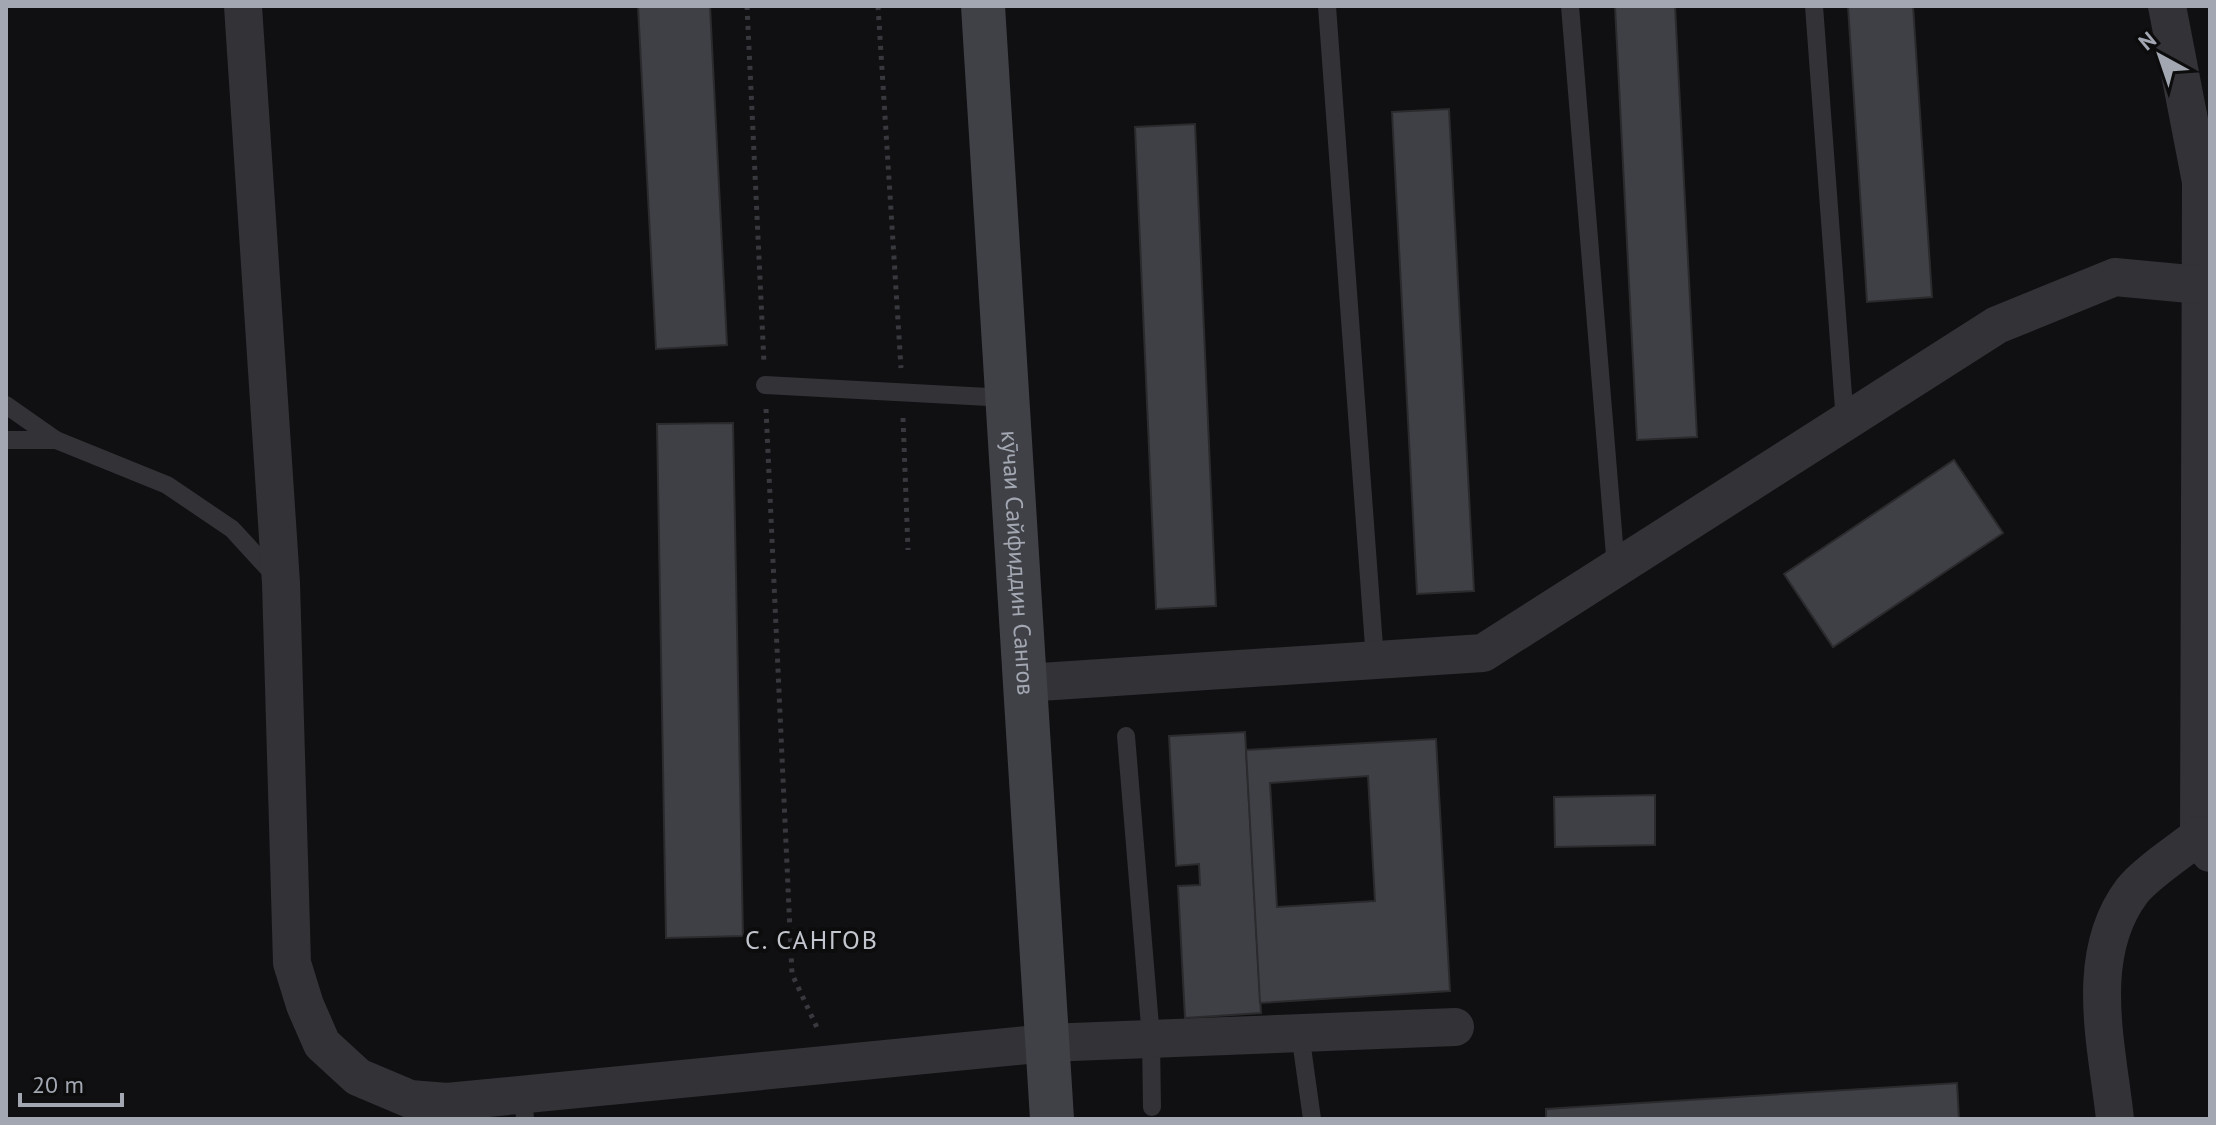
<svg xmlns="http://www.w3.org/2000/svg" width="2216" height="1125" font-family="'PT Sans',sans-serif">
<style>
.building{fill:#3f4045;stroke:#2b2b2e;stroke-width:2;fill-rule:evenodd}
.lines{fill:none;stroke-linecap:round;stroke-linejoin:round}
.path{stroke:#38393e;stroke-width:5;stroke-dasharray:4 6;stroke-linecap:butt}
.lane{stroke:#323237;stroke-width:18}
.street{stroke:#323237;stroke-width:38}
.secondary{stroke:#404147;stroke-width:44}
.labels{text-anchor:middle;stroke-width:8;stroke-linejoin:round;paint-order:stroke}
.street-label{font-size:24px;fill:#a2a7b2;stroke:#0c0c0d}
.neighbourhood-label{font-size:26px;letter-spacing:2px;fill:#c3c6ce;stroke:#0c0c0d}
</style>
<rect width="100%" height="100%" fill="#101012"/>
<g class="building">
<path d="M 638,6 L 710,6 L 727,345 L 656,349 Z"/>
<path d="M 1615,6 L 1675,6 L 1697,437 L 1637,440 Z"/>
<path d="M 1848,6 L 1913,6 L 1932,297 L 1867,302 Z"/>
<path d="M 1449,109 L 1474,591 L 1417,594 L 1392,112 Z"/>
<path d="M 1195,124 L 1216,606 L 1156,609 L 1135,127 Z"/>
<path d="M 733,423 L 743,936 L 666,938 L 657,424 Z"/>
<path d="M 1954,460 L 2003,533 L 1833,647 L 1784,574 Z"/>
<path d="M 1245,732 L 1261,1013 L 1185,1018 L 1178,886 L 1200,885 L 1199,864 L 1176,866 L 1169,736 Z"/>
<path d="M 1436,739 L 1450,991 L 1260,1003 L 1246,750 ZM 1368,776 L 1375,901 L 1277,907 L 1270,783 Z"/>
<path d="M 1655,795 L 1655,845 L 1555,847 L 1554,797 Z"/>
<path d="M 1957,1083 L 1959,1119 L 1546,1119 L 1546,1109 Z"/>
</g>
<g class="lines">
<g class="path">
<path d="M 747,6 L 764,363"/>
<path d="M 878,6 L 901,368"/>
<path d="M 766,409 L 792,974 L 819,1032"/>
<path d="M 903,418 L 908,550"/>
</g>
<g class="lane">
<path d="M 1327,6 L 1375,660"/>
<path d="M 1570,6 L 1616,568"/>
<path d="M 1814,6 L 1845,422"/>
<path d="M 765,385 L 1007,398"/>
<path d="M 6,405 L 56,440"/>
<path d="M 6,440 L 56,440 L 167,485 L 232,529 L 277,578"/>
<path d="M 1126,736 L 1151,1038 L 1152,1107"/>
<path d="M 1300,1033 L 1312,1119"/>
<path d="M 523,1095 L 525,1119"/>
</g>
<g class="street">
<path d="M 243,6 L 281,583 L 292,963 L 305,1005 L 322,1044 L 358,1077 L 410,1099 L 447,1102 L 1047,1043 L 1455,1027"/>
<path d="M 2167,6 L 2201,182 L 2199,836 L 2210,853"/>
<path d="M 1025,683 L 1483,653 L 1997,325 L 2115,277 L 2200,285"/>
<path d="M 2115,1119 C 2107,1045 2083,956 2132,891 C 2145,874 2180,851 2199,836"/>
</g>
<path class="secondary" id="s1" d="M 983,6 L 1052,1119"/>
</g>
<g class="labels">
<g class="street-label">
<text dy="8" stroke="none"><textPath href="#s1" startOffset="558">кӯчаи Сайфиддин Сангов</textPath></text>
</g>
<g class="neighbourhood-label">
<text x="812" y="949">С. САНГОВ</text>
</g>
</g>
<rect width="2216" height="1125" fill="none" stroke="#a2a7b2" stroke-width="16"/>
<g transform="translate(2160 56) rotate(320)" stroke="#0c0c0d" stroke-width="6" paint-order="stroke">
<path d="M0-6L14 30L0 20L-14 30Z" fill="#a2a7b2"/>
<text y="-12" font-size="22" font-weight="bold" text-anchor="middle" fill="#a2a7b2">N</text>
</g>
<path d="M20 1093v12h102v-12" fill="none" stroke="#a2a7b2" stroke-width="4"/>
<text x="32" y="1093" font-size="24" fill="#a2a7b2" stroke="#0c0c0d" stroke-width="6" paint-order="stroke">20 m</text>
</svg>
